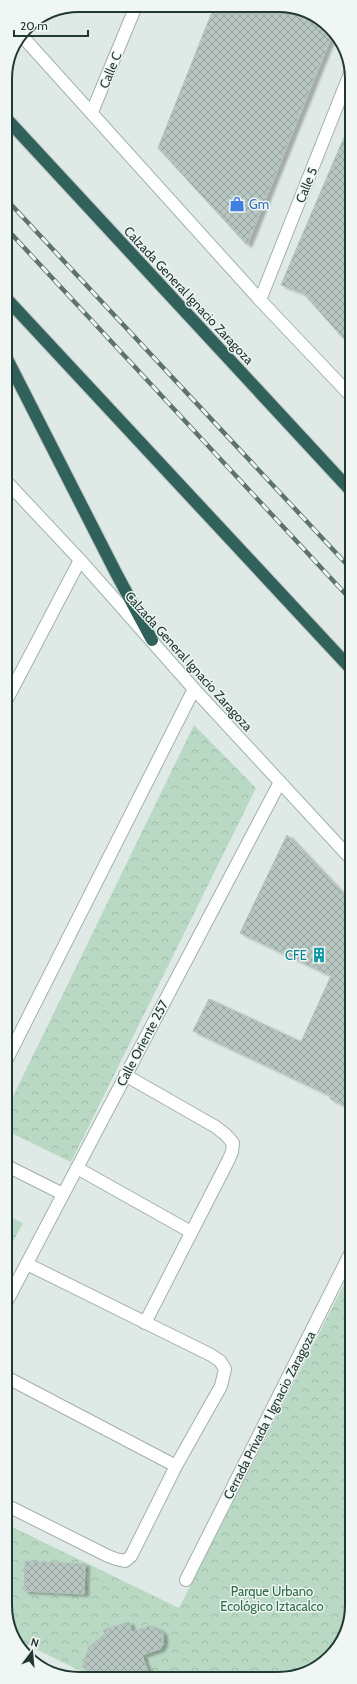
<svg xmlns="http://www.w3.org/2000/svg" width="357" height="1684" font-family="Cabin,sans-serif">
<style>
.forest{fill:url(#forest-crowns)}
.building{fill:url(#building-cross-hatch);stroke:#b2c2bc;filter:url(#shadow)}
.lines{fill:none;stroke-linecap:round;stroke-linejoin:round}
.minor-casing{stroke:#a3b0ac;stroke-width:14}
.tertiary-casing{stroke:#a3b0ac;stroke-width:14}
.secondary-casing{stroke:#9fb4ae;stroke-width:14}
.motorway-casing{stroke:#bdc3c2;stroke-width:14}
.minor{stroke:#fff;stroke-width:12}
.tertiary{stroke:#fff;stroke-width:12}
.secondary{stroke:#fff;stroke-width:12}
.motorway{stroke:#30615a;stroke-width:12}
.rail-casing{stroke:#5c736e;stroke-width:4.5}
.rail{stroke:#eff6f3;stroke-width:3;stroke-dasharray:9;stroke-linecap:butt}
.labels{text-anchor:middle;stroke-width:3;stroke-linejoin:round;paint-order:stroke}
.street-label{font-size:13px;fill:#223833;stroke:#eff6f3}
.shop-label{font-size:13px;fill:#366cbe;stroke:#eff6f3;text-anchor:start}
.culture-label{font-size:13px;fill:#0d838f;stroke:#eff6f3;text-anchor:end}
.park-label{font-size:13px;fill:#2f6b4a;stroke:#eff6f3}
.rim{fill:none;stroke:#223833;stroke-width:2}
</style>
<defs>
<pattern id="forest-crowns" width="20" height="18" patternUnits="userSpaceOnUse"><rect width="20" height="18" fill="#b9d9c4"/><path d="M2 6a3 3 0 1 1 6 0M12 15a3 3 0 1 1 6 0" fill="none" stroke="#9fbba9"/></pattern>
<pattern id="building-cross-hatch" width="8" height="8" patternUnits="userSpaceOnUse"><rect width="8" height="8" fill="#b8c6c1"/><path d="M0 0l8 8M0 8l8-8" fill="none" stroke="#95a29d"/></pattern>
<filter id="shadow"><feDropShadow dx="4.5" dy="2.5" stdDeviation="1" flood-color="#0004"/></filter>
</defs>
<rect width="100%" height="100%" fill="#dfe9e5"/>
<g class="forest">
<path d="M 194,725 L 256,788 L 71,1162 L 5,1130 L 5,1113 Z"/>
<path d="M 5,1215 L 23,1223 L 5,1256 Z"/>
<path d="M 352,1269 L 352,1610 L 331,1657 L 288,1678 L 95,1678 L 17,1640 L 6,1615 L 6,1524 L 179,1608 Z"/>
</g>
<g class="building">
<path d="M 214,7 L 297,7 L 334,30 L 247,245 L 158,148 Z"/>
<path d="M 351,121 L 351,347 L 303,293 L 281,285 Z"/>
<path d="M 287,835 L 352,904 L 352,1109 L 330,1099 L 331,1096 L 193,1031 L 209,999 L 301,1042 L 331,976 L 240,933 Z"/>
<path d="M 25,1561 L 85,1564 L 84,1594 L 24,1591 Z"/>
<path d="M 129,1622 L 132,1632 L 150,1626 L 157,1628 L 163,1633 L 163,1644 L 160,1649 L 142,1655 L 150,1678 L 103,1678 L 82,1667 L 89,1647 L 105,1634 L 103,1630 Z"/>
</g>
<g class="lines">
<defs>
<g id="minor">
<path d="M 92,112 L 136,6"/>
<path d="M 260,300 L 351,71"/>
<path d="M 5,703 L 80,560"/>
<path d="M 5,1063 L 194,689"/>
<path d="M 125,1075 L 216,1127 L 226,1135 L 233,1143 L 232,1152 L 228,1161 L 145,1323"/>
<path d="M 77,1168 L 191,1232"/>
<path d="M 6,1303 L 280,782"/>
<path d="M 6,1377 L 176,1466"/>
<path d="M 6,1505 L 108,1556 L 116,1559 L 125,1561 L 131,1556 L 176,1466 L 221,1386 L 225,1369 L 220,1361 L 211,1355 L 27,1264"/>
<path d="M 186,1580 L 352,1250"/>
</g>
<path id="tertiary" d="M 5,1165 L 63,1194"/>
<g id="secondary">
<path d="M 22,36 L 260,300 L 351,396"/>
<path d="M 5,480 L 80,560 L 194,689 L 352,860"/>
</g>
<g id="motorway">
<path d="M 5,117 L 352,492"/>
<path d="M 5,297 L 352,670"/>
<path d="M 5,355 L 116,573 L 152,640"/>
</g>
</defs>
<use href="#minor" class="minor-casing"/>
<use href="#tertiary" class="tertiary-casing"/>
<use href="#secondary" class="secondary-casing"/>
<use href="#motorway" class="motorway-casing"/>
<use href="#minor" class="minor"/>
<use href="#tertiary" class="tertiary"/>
<use href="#secondary" class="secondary"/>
<use href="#motorway" class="motorway"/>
<defs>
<g id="rail">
<path d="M 5,198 L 352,570"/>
<path d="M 5,227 L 352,601"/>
</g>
</defs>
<use href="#rail" class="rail-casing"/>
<use href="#rail" class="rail"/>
</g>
<defs>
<symbol id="shop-bare" viewBox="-9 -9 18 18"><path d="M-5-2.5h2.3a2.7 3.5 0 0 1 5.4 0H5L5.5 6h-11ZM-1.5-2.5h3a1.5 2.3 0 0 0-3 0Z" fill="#3f7fe0" stroke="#eff6f3" stroke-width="2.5" paint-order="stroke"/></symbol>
<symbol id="building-bare" viewBox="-9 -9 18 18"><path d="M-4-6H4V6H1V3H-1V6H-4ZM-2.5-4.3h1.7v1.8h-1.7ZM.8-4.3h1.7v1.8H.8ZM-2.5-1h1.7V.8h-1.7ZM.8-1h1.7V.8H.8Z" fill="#0f9aa8" stroke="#eff6f3" stroke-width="2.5" paint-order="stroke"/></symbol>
</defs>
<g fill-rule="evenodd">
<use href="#shop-bare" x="226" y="193" width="22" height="22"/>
<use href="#building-bare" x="308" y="944" width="22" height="22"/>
</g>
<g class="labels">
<g class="street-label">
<text transform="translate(110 70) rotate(-68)" y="5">Calle C</text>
<text transform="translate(306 185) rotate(-68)" y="5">Calle 5</text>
<text transform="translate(189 295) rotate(47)" y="5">Calzada General Ignacio Zaragoza</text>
<text transform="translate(189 661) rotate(48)" y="5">Calzada General Ignacio Zaragoza</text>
<text transform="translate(142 1043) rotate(-62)" y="5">Calle Oriente 257</text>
<text transform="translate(269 1415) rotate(-63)" y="5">Cerrada Privada 1 Ignacio Zaragoza</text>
</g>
<g class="shop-label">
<text x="249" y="209">Gm</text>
</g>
<g class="culture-label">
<text x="307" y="960">CFE</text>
</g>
<g class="park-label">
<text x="272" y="1596">Parque Urbano<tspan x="272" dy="15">Ecológico Iztacalco</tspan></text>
</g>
</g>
<path d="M0 0H357V1684H0ZM79 12H278A67 67 0 0 1 345 79V1605A67 67 0 0 1 278 1672H79A67 67 0 0 1 12 1605V79A67 67 0 0 1 79 12Z" fill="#eff6f3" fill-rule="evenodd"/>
<path class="rim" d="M79 12H278A67 67 0 0 1 345 79V1605A67 67 0 0 1 278 1672H79A67 67 0 0 1 12 1605V79A67 67 0 0 1 79 12Z"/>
<g transform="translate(32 1652) rotate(16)" stroke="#eff6f3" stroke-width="3" paint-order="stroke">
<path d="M0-3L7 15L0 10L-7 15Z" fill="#223833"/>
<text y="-6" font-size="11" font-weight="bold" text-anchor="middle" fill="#223833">N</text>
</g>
<path d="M14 30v6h74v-6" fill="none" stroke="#223833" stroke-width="2"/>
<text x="20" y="30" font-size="12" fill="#223833" stroke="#eff6f3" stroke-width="3" paint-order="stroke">20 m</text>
</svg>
